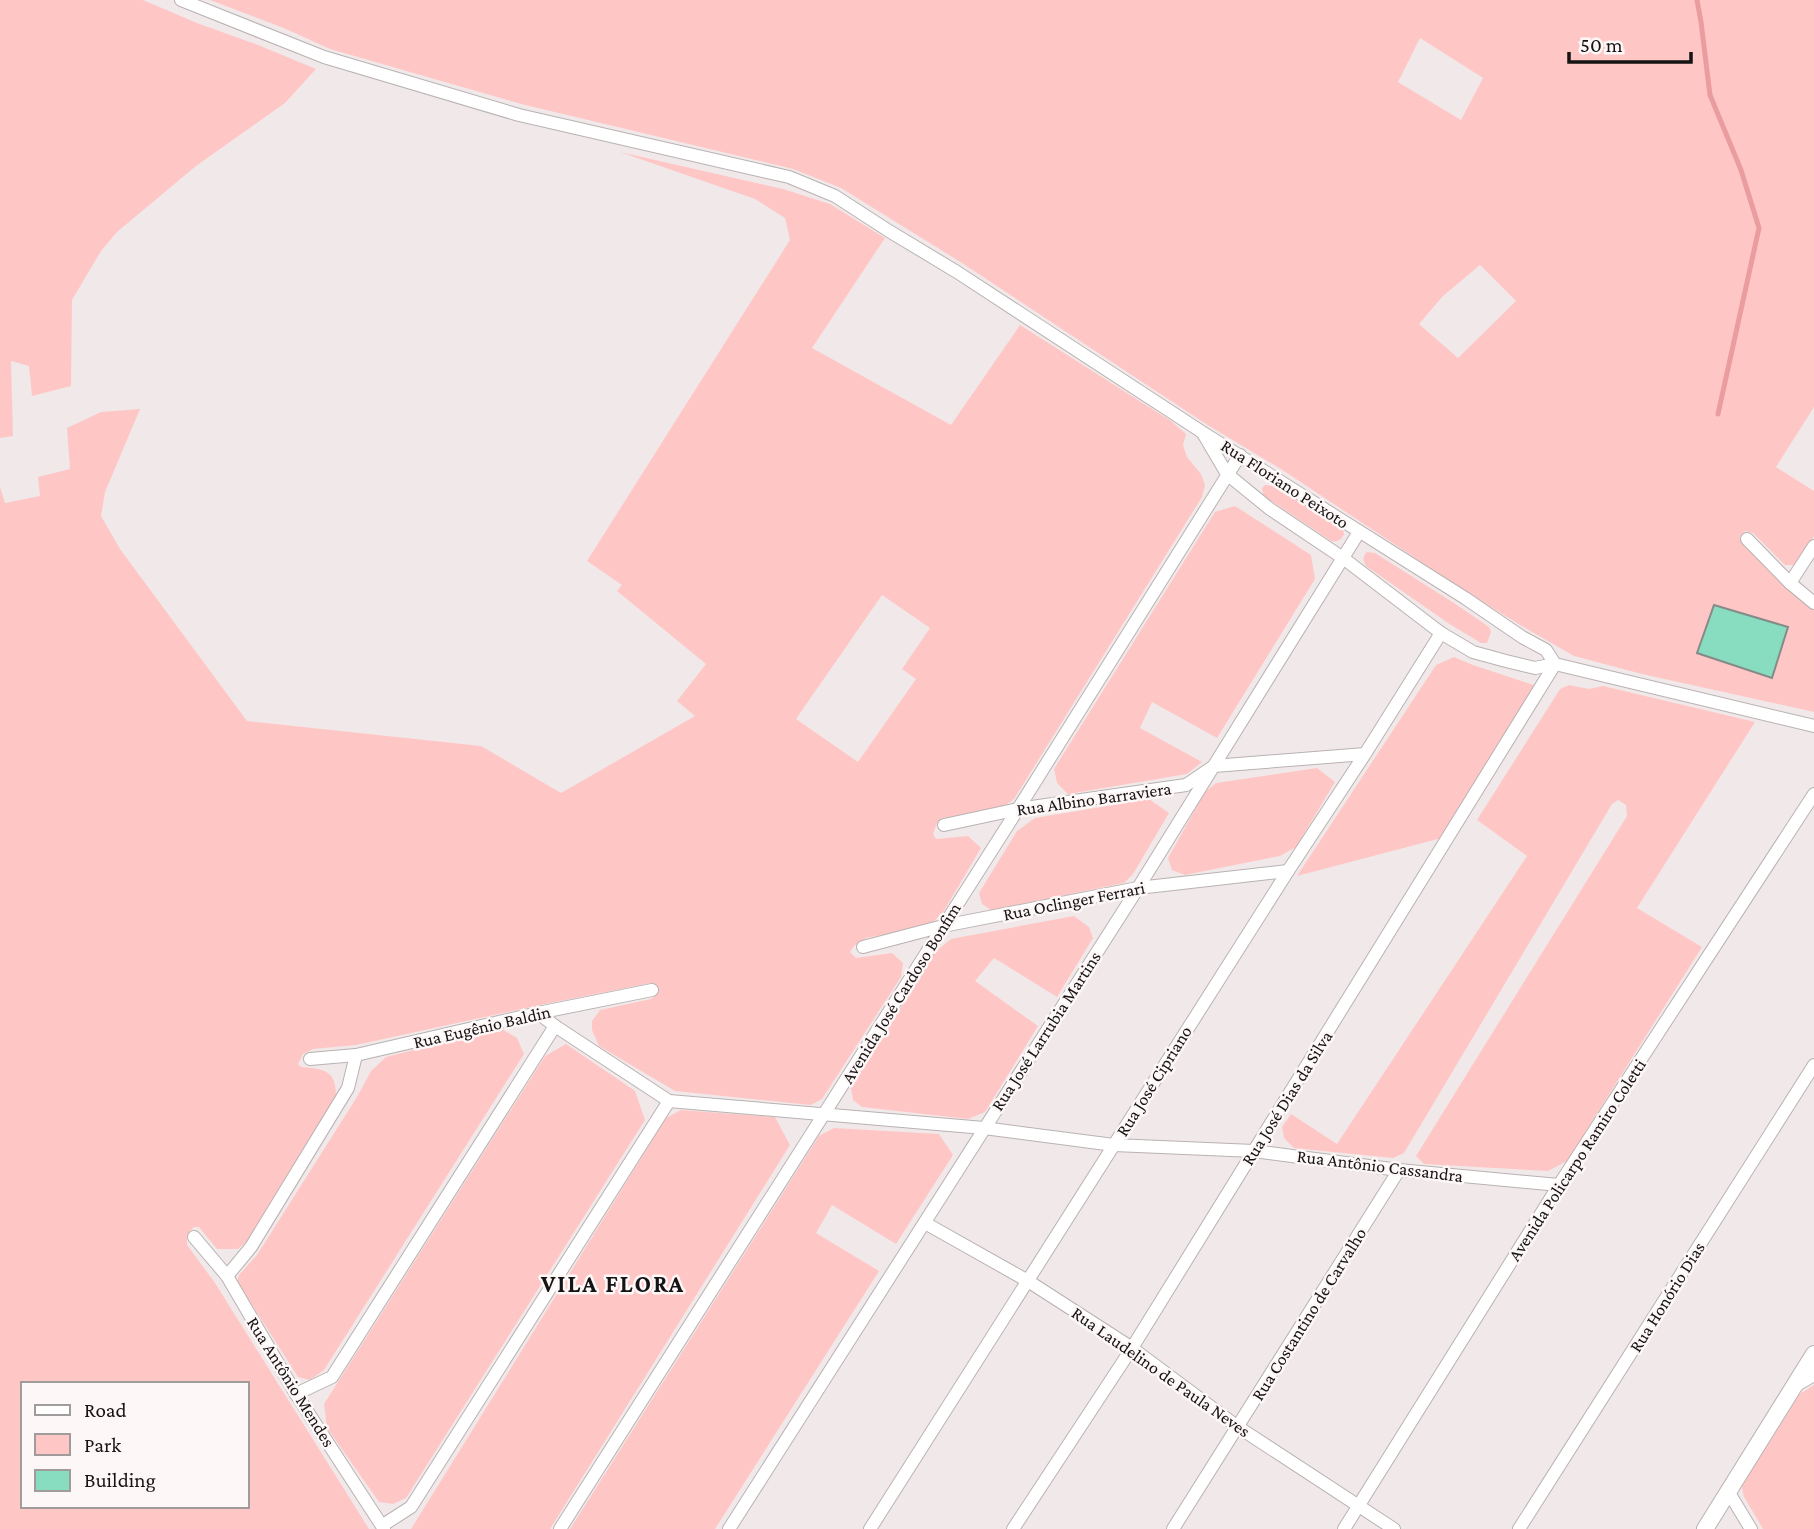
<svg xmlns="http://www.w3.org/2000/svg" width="1814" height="1529" font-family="'Crimson Pro',serif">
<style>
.green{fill:#ffc6c6;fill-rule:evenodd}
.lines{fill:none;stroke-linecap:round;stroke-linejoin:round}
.stream{stroke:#ea9d9e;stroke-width:5}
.building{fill:#88dcbf;stroke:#848b88;stroke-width:2}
.minor-casing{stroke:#b9b2b2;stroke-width:14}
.tertiary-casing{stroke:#b9b2b2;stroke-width:18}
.minor{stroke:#fff;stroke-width:12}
.tertiary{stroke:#fff;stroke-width:16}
.labels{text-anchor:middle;stroke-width:5;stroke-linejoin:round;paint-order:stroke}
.street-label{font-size:18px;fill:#151313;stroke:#fef7f7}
.district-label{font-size:24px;font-weight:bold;letter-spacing:2px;fill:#151313;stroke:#fef7f7}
</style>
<rect width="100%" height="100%" fill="#f1e9e9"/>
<g class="green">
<path d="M 0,0 L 143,0 L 197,23 L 258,45 L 316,69 L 285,103 L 196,166 L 117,232 L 101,251 L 72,300 L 71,386 L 32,396 L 29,366 L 11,361 L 13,436 L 0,438 Z"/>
<path d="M 210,0 L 1814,0 L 1814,407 L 1776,467 L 1814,491 L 1814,536 L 1796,565 L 1785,565 L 1753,533 L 1745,531 L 1740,537 L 1743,545 L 1787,588 L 1814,611 L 1814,712 L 1642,674 L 1574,656 L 1527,629 L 1468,593 L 1284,471 L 1206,424 L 962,263 L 841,188 L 793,169 L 521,104 L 330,49 L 286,29 ZM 1420,38 L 1483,78 L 1461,120 L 1398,82 ZM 1480,265 L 1516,301 L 1458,358 L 1419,324 L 1443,296 ZM 1714,606 L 1788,627 L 1772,678 L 1698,653 Z"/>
<path d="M 620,152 L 783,189 L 830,204 L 885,238 L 812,348 L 951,425 L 1020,325 L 1171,421 L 1186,434 L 1183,445 L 1187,457 L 1201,474 L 1205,485 L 1202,497 L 1014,799 L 1002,808 L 942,818 L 937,823 L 933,834 L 936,839 L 968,836 L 981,848 L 942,914 L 928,926 L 866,938 L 854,946 L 850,952 L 856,958 L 892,953 L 903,963 L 901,977 L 822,1099 L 811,1105 L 675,1091 L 599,1046 L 592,1030 L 592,1021 L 600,1010 L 651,999 L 657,994 L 656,986 L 651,983 L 535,1006 L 356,1045 L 313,1049 L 303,1054 L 298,1064 L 301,1067 C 323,1069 336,1069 336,1096 L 247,1241 L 238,1249 L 217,1249 L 199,1227 L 194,1227 L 187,1235 L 187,1245 L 215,1283 L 369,1529 L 0,1529 L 0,487 L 5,503 L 40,496 L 38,477 L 70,469 L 67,428 L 101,412 L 140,409 L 105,492 L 101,516 L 120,549 L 247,721 L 481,746 L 561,793 L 695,716 L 677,701 L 706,664 L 617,591 L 622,585 L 587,561 L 790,240 L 785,218 L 755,199 ZM 882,595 L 930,628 L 902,669 L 916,679 L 858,762 L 796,719 ZM 23,1384 L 247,1384 L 247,1506 L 23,1506 Z"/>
<path d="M 1265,485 L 1273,486 L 1343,529 L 1344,534 C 1341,540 1339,542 1331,541 L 1267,498 L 1263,494 L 1262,488 Z"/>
<path d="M 1235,506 L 1311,555 L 1315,579 L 1217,738 L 1152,702 L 1140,728 L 1202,762 L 1187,774 L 1068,794 L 1057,783 L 1054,769 L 1215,512 Z"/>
<path d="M 1367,552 L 1375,553 L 1457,605 L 1489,627 L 1491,632 L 1487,643 L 1481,643 L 1448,623 L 1366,566 C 1363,560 1362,557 1367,552 Z"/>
<path d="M 1454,657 L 1473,665 L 1534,685 L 1542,693 L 1453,835 L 1297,876 L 1436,665 Z"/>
<path d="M 1569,685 L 1589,689 L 1603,686 L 1755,722 L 1637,908 L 1702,947 L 1567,1161 L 1548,1171 L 1424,1164 L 1416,1156 L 1627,816 L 1626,805 L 1618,800 L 1612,804 L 1404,1153 L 1393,1158 L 1294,1148 L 1284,1138 L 1282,1127 L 1291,1114 L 1337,1144 L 1527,856 L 1477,820 L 1560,689 Z"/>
<path d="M 1317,768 L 1335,782 L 1296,847 L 1280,856 L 1185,875 L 1172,870 L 1168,858 L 1205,792 L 1216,783 Z"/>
<path d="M 1149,799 L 1169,813 L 1133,874 L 1124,883 L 991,910 L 982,904 L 979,893 L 1017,831 L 1035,818 Z"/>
<path d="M 1074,916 L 1089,927 L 1093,938 L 1057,997 L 994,958 L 975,981 L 1038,1026 L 985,1112 L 968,1119 L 862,1107 L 853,1100 L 851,1088 L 935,952 L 951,939 Z"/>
<path d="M 500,1028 L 517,1038 L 524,1054 L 324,1370 L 310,1380 L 298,1377 L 237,1281 L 239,1275 L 257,1255 L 357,1097 L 371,1071 L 386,1057 Z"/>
<path d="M 566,1044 L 635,1091 L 645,1120 L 406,1498 L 393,1504 L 379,1502 L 327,1428 L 324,1404 L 545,1056 Z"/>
<path d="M 681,1110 L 775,1117 L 790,1145 L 550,1529 L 411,1529 L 666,1118 Z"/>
<path d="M 834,1128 L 939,1134 L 953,1155 L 896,1244 L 832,1205 L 816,1233 L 879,1271 L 715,1529 L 570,1529 L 819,1136 Z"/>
<path d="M 1814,1385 L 1814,1529 L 1763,1529 L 1744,1497 L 1741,1484 L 1798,1395 Z"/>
</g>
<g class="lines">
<path class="stream" d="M 1697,0 L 1701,22 L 1710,95 L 1741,170 L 1759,228 L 1718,414"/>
</g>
<path class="building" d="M 1714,605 L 1788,627 L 1772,678 L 1697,653 Z"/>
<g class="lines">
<defs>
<g id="minor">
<path d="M 181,0 L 324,57 L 519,115 L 789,177 L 835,196 L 889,231 L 957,272 L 1202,432 L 1465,598 L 1522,637 L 1546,650 L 1555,664"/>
<path d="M 1204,435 L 1227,474 L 1270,509 L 1343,558 L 1441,633 L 1473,652 L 1506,661 L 1535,668 L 1555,664 L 1814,726"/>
<path d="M 1747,539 L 1790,583 L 1814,603"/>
<path d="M 1790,583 L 1814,546"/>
<path d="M 944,825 L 1018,809 L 1186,785 L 1214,766 L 1365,754"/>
<path d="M 863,947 L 943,926 L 1138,888 L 1288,871"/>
<path d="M 538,1013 L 555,1026 L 669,1101 L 984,1128 L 1114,1145 L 1254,1151 L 1399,1170 L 1559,1185"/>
<path d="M 310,1059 L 356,1055 L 538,1013 L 652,990"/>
<path d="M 925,1223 L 1028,1281 L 1132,1348 L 1238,1427 L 1394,1529"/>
<path d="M 194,1237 L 227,1276 L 296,1394 L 384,1529"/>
<path d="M 227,1276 L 251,1247 L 348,1088 L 356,1055"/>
<path d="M 1793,1387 L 1814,1375"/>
<path d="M 296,1394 L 332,1377 L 555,1026"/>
<path d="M 1728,1491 L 1751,1529"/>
<path d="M 383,1525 L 411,1507 L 669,1101"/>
<path d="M 560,1529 L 1018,809 L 1240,455"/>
<path d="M 729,1529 L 1138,888 L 1359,532"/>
<path d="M 870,1529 L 1288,871 L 1365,754 L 1441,633"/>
<path d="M 1013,1529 L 1132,1348 L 1555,664"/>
<path d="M 1173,1529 L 1399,1170"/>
<path d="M 1344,1529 L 1559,1185 L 1814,794"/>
<path d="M 1519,1529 L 1814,1065"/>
</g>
<path id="tertiary" d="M 1705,1529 L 1814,1354"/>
</defs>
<use href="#minor" class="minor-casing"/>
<use href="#tertiary" class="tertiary-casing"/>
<use href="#minor" class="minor"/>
<use href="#tertiary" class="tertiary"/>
</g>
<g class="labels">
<g class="street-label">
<text transform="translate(1285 484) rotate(33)" y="6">Rua Floriano Peixoto</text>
<text transform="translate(1094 799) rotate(-8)" y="6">Rua Albino Barraviera</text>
<text transform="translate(1074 901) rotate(-11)" y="6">Rua Oclinger Ferrari</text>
<text transform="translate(901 993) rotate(-58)" y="6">Avenida José Cardoso Bonfim</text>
<text transform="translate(482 1027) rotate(-13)" y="6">Rua Eugênio Baldin</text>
<text transform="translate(1046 1031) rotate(-57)" y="6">Rua José Larrubia Martins</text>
<text transform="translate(1154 1081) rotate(-58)" y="6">Rua José Cipriano</text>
<text transform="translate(1287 1098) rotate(-58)" y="6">Rua José Dias da Silva</text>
<text transform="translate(1577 1160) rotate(-57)" y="6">Avenida Policarpo Ramiro Coletti</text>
<text transform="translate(1380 1166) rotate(7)" y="6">Rua Antônio Cassandra</text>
<text transform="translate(1667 1297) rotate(-58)" y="6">Rua Honório Dias</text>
<text transform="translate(1309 1314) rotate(-58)" y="6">Rua Costantino de Carvalho</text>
<text transform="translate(1161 1372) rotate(35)" y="6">Rua Laudelino de Paula Neves</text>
<text transform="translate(291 1382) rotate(58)" y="6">Rua Antônio Mendes</text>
</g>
<g class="district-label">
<text x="613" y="1292">VILA FLORA</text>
</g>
</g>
<rect x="21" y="1382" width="228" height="126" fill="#fef7f7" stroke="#a19c9c" stroke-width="2"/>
<rect x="35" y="1405" width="35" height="10" fill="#ffffff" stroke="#a19c9c" stroke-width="2"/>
<text x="84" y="1417" font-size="21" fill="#151313">Road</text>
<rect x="35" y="1434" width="35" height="21" fill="#ffc6c6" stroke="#a19c9c" stroke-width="2"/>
<text x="84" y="1452" font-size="21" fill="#151313">Park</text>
<rect x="35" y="1470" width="35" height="21" fill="#88dcbf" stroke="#a19c9c" stroke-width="2"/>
<text x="84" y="1487" font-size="21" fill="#151313">Building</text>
<path d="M1569 52v10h122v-10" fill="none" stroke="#151313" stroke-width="3.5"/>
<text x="1580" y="52" font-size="21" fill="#151313" stroke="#fef7f7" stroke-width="5" paint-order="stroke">50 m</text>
</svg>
